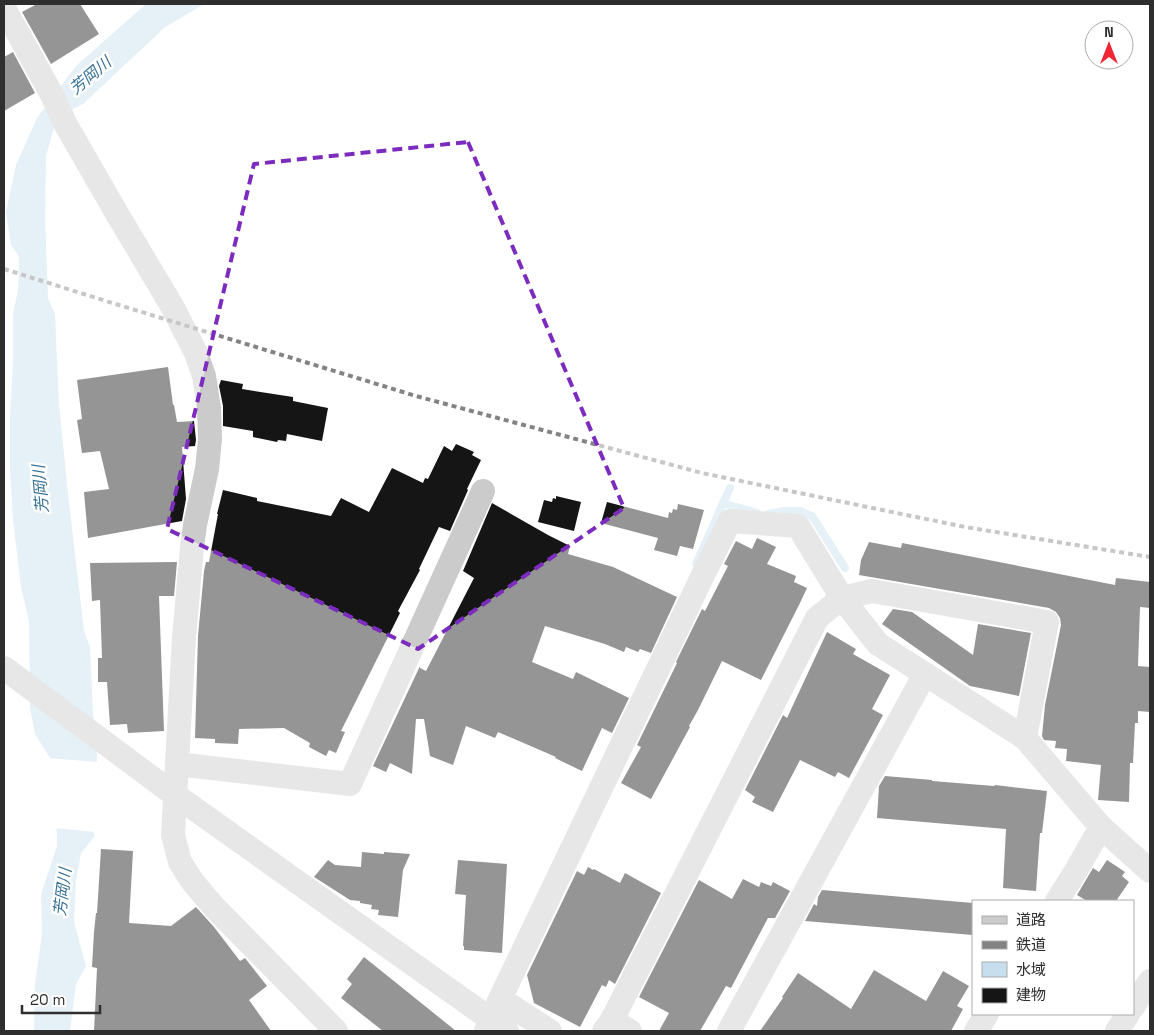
<svg xmlns="http://www.w3.org/2000/svg" width="1154" height="1035" font-family="'Space Grotesk','Noto Sans JP',sans-serif">
<style>
.water{fill:#c6deee}
.pier{fill:#fff}
.lines{fill:none;stroke-linecap:round;stroke-linejoin:round}
.stream{stroke:#c6deee;stroke-width:8}
.building{fill:#151515}
.street{stroke:#cbcbcb;stroke-width:24}
.rail{stroke:#838383;stroke-width:4;stroke-dasharray:5 4;stroke-linecap:butt}
.marked{fill:none;stroke:#7b2cbf;stroke-width:4;stroke-dasharray:10 6;stroke-linejoin:round}
.labels{text-anchor:middle;stroke-width:5;stroke-linejoin:round;paint-order:stroke}
.water-label{font-size:16px;font-style:italic;fill:#377195;stroke:#fff}
</style>
<rect width="100%" height="100%" fill="#fff"/>
<path class="water" d="M 146,4 L 204,4 L 164,28 L 83,104 L 73,109 L 54,128 L 46,156 L 45,216 L 48,298 L 55,314 L 59,404 L 68,494 L 84,631 L 90,647 L 93,712 L 97,755 L 94,837 L 81,853 L 76,881 L 74,922 L 86,966 L 76,984 L 70,1031 L 34,1031 L 35,984 L 42,934 L 41,894 L 57,846 L 55,766 L 35,734 L 30,708 L 29,621 L 21,587 L 13,520 L 10,468 L 10,416 L 13,363 L 13,314 L 18,290 L 19,256 L 11,245 L 6,212 L 16,165 L 37,118 L 76,66 Z"/>
<path class="pier" d="M 47,758 L 99,762 L 96,832 L 54,828 L 53,767 Z"/>
<g class="lines">
<g class="stream">
<path d="M 723,503 L 757,513"/>
<path d="M 768,514 L 784,511 L 800,511 L 812,516 L 845,568"/>
<path d="M 696,564 L 730,488"/>
</g>
</g>
<g class="building">
<path d="M 37,4 L 80,4 L 99,34 L 51,64 L 22,12 Z"/>
<path d="M 13,52 L 35,93 L 4,111 L 4,57 Z"/>
<path d="M 168,367 L 173,405 L 174,405 L 177,422 L 194,421 L 196,440 L 195,446 L 182,447 L 186,499 L 182,521 L 88,538 L 84,492 L 109,489 L 100,451 L 82,453 L 77,420 L 82,419 L 77,380 Z"/>
<path d="M 221,380 L 243,384 L 242,389 L 293,397 L 293,401 L 328,408 L 322,441 L 287,434 L 286,441 L 278,440 L 277,442 L 253,437 L 253,431 L 223,426 L 223,406 L 219,386 Z"/>
<path d="M 456,444 L 474,452 L 472,455 L 481,460 L 467,489 L 468,490 L 450,531 L 439,527 L 419,569 L 420,570 L 398,611 L 400,613 L 341,731 L 345,732 L 336,753 L 329,750 L 326,756 L 309,747 L 310,743 L 284,728 L 239,729 L 238,744 L 215,743 L 215,739 L 195,738 L 198,636 L 204,571 L 206,562 L 209,562 L 218,514 L 217,514 L 223,490 L 257,498 L 257,501 L 331,516 L 341,498 L 369,512 L 392,468 L 423,483 L 425,478 L 428,479 L 444,446 L 452,451 Z"/>
<path d="M 556,496 L 581,502 L 574,531 L 538,522 L 544,500 L 552,502 L 553,498 L 556,499 Z"/>
<path d="M 607,502 L 668,518 L 669,512 L 672,513 L 673,509 L 677,510 L 678,504 L 704,510 L 693,549 L 680,546 L 677,556 L 654,550 L 658,538 L 601,523 Z"/>
<path d="M 492,503 L 548,535 L 570,546 L 568,554 L 613,567 L 677,597 L 651,653 L 640,649 L 638,652 L 626,647 L 624,652 L 605,644 L 545,626 L 532,662 L 573,679 L 576,672 L 629,698 L 612,733 L 602,728 L 582,771 L 555,758 L 556,757 L 498,732 L 495,738 L 466,726 L 453,765 L 430,756 L 424,719 L 416,719 L 412,774 L 390,763 L 386,772 L 373,766 L 420,666 L 420,668 L 426,671 L 474,578 L 463,571 Z"/>
<path d="M 757,538 L 776,547 L 767,564 L 796,576 L 794,582 L 807,588 L 799,605 L 761,680 L 722,661 L 698,710 L 689,726 L 690,727 L 651,799 L 621,783 L 641,747 L 637,745 L 677,663 L 676,662 L 702,609 L 705,611 L 728,566 L 724,564 L 736,541 L 752,549 Z"/>
<path d="M 869,542 L 901,548 L 902,543 L 1115,585 L 1116,578 L 1150,582 L 1150,608 L 1140,607 L 1138,666 L 1150,667 L 1150,712 L 1138,711 L 1138,723 L 1135,723 L 1133,763 L 1130,763 L 1129,802 L 1098,800 L 1101,765 L 1066,761 L 1067,749 L 1055,748 L 1056,741 L 1044,740 L 1042,736 L 1045,705 L 1061,625 L 1060,618 L 1056,612 L 1049,608 L 859,575 L 861,560 Z"/>
<path d="M 177,562 L 174,596 L 159,596 L 164,731 L 128,733 L 127,724 L 110,725 L 107,682 L 98,682 L 98,658 L 102,658 L 100,600 L 92,601 L 90,563 Z"/>
<path d="M 893,609 L 912,612 L 973,655 L 978,624 L 1031,633 L 1019,696 L 970,686 L 882,624 Z"/>
<path d="M 827,632 L 856,649 L 853,654 L 890,675 L 872,709 L 883,715 L 849,778 L 838,772 L 835,777 L 800,760 L 773,812 L 752,802 L 755,797 L 745,790 L 783,715 L 787,718 Z"/>
<path d="M 885,776 L 932,780 L 932,781 L 994,786 L 995,785 L 1047,791 L 1042,833 L 1040,833 L 1036,891 L 1003,888 L 1006,829 L 877,818 L 879,786 Z"/>
<path d="M 101,849 L 133,851 L 129,923 L 171,926 L 196,907 L 214,927 L 240,961 L 245,958 L 267,986 L 249,1000 L 271,1031 L 94,1031 L 97,968 L 92,967 L 94,932 L 96,913 L 97,913 Z"/>
<path d="M 362,852 L 384,854 L 384,852 L 410,854 L 403,870 L 398,917 L 378,915 L 379,910 L 371,909 L 372,905 L 360,903 L 360,901 L 350,900 L 314,877 L 328,860 L 335,865 L 361,867 Z"/>
<path d="M 458,860 L 507,864 L 502,953 L 464,950 L 464,946 L 463,946 L 466,895 L 455,894 Z"/>
<path d="M 1107,860 L 1125,872 L 1122,876 L 1129,882 L 1116,901 L 1087,901 L 1077,895 L 1093,868 L 1099,872 Z"/>
<path d="M 588,867 L 593,870 L 594,869 L 620,883 L 625,873 L 661,893 L 615,984 L 609,980 L 606,987 L 602,985 L 580,1027 L 534,1003 L 527,975 L 577,871 L 584,875 Z"/>
<path d="M 743,879 L 759,887 L 761,882 L 771,886 L 773,882 L 790,891 L 775,918 L 768,918 L 731,988 L 726,986 L 700,1031 L 659,1031 L 669,1013 L 639,997 L 699,880 L 732,899 Z"/>
<path d="M 822,890 L 973,903 L 973,935 L 805,921 L 814,904 L 817,906 L 818,897 Z"/>
<path d="M 364,957 L 456,1031 L 383,1031 L 341,998 L 352,984 L 347,979 Z"/>
<path d="M 874,970 L 926,1001 L 943,971 L 969,986 L 957,1006 L 963,1009 L 951,1031 L 760,1031 L 783,998 L 782,997 L 798,973 L 851,1009 Z"/>
</g>
<g class="lines">
<g class="street">
<path d="M 4,8 L 51,93 L 66,125 L 116,212 L 172,306 L 196,353 L 204,376 L 209,408 L 210,439 L 207,469 L 195,525 L 192,547 L 184,637 L 173,835 L 180,862 L 192,881 L 214,907 L 336,1031"/>
<path d="M 4,668 L 175,795 L 507,1031"/>
<path d="M 177,764 L 350,784 L 483,491"/>
<path d="M 1057,901 L 1077,869 L 1101,827 L 1150,871"/>
<path d="M 500,999 L 550,1031"/>
<path d="M 1133,1007 L 1150,981"/>
<path d="M 612,1020 L 817,618 L 842,598 L 872,591 L 1047,622 L 1025,738"/>
<path d="M 486,1031 L 500,999 L 703,575 L 730,521 L 798,526 L 842,598 L 878,644 L 1025,738 L 1101,827"/>
<path d="M 604,1031 L 612,1020 L 630,1031"/>
<path d="M 729,1031 L 925,674"/>
<path d="M 976,1031 L 987,1014"/>
<path d="M 1117,1031 L 1128,1014"/>
</g>
<path class="rail" d="M 4,269 L 122,306 L 416,396 L 702,473 L 965,527 L 1150,557"/>
</g>
<path d="M0 0H1154V1035H0ZM 468,142 L 624,508 L 418,649 L 167,529 L 254,164 Z" fill="#fff" fill-opacity=".55" fill-rule="evenodd"/>
<path class="marked" d="M 468,142 L 624,508 L 418,649 L 167,529 L 254,164 Z"/>
<g class="labels">
<g class="water-label">
<text transform="translate(90 75) rotate(-40)" y="6">芳岡川</text>
<text transform="translate(40 489) rotate(-95)" y="6">芳岡川</text>
<text transform="translate(62 892) rotate(-83)" y="6">芳岡川</text>
</g>
</g>
<rect width="1154" height="1035" fill="none" stroke="#2e2e2e" stroke-width="10"/>
<rect x="972" y="900" width="162" height="115" fill="#ffffff" stroke="#ababab"/>
<rect x="982" y="916" width="25" height="8" fill="#cbcbcb" stroke="#ababab"/>
<text x="1016" y="925" font-size="15" fill="#2e2e2e">道路</text>
<rect x="982" y="941" width="25" height="8" fill="#838383" stroke="#ababab"/>
<text x="1016" y="950" font-size="15" fill="#2e2e2e">鉄道</text>
<rect x="982" y="962" width="25" height="15" fill="#c6deee" stroke="#ababab"/>
<text x="1016" y="975" font-size="15" fill="#2e2e2e">水域</text>
<rect x="982" y="988" width="25" height="15" fill="#151515" stroke="#ababab"/>
<text x="1016" y="1000" font-size="15" fill="#2e2e2e">建物</text>
<g transform="translate(1109 45)"><circle r="24" fill="#ffffff" stroke="#ababab"/>
<path d="M0-4L9 19L0 12L-9 19Z" fill="#f02635"/>
<text y="-8" font-size="14" font-weight="bold" text-anchor="middle" fill="#2e2e2e">N</text>
</g>
<path d="M22 1005v8h78v-8" fill="none" stroke="#2e2e2e" stroke-width="2.5"/>
<text x="30" y="1005" font-size="15" fill="#2e2e2e" stroke="#ffffff" stroke-width="4" paint-order="stroke">20 m</text>
</svg>
